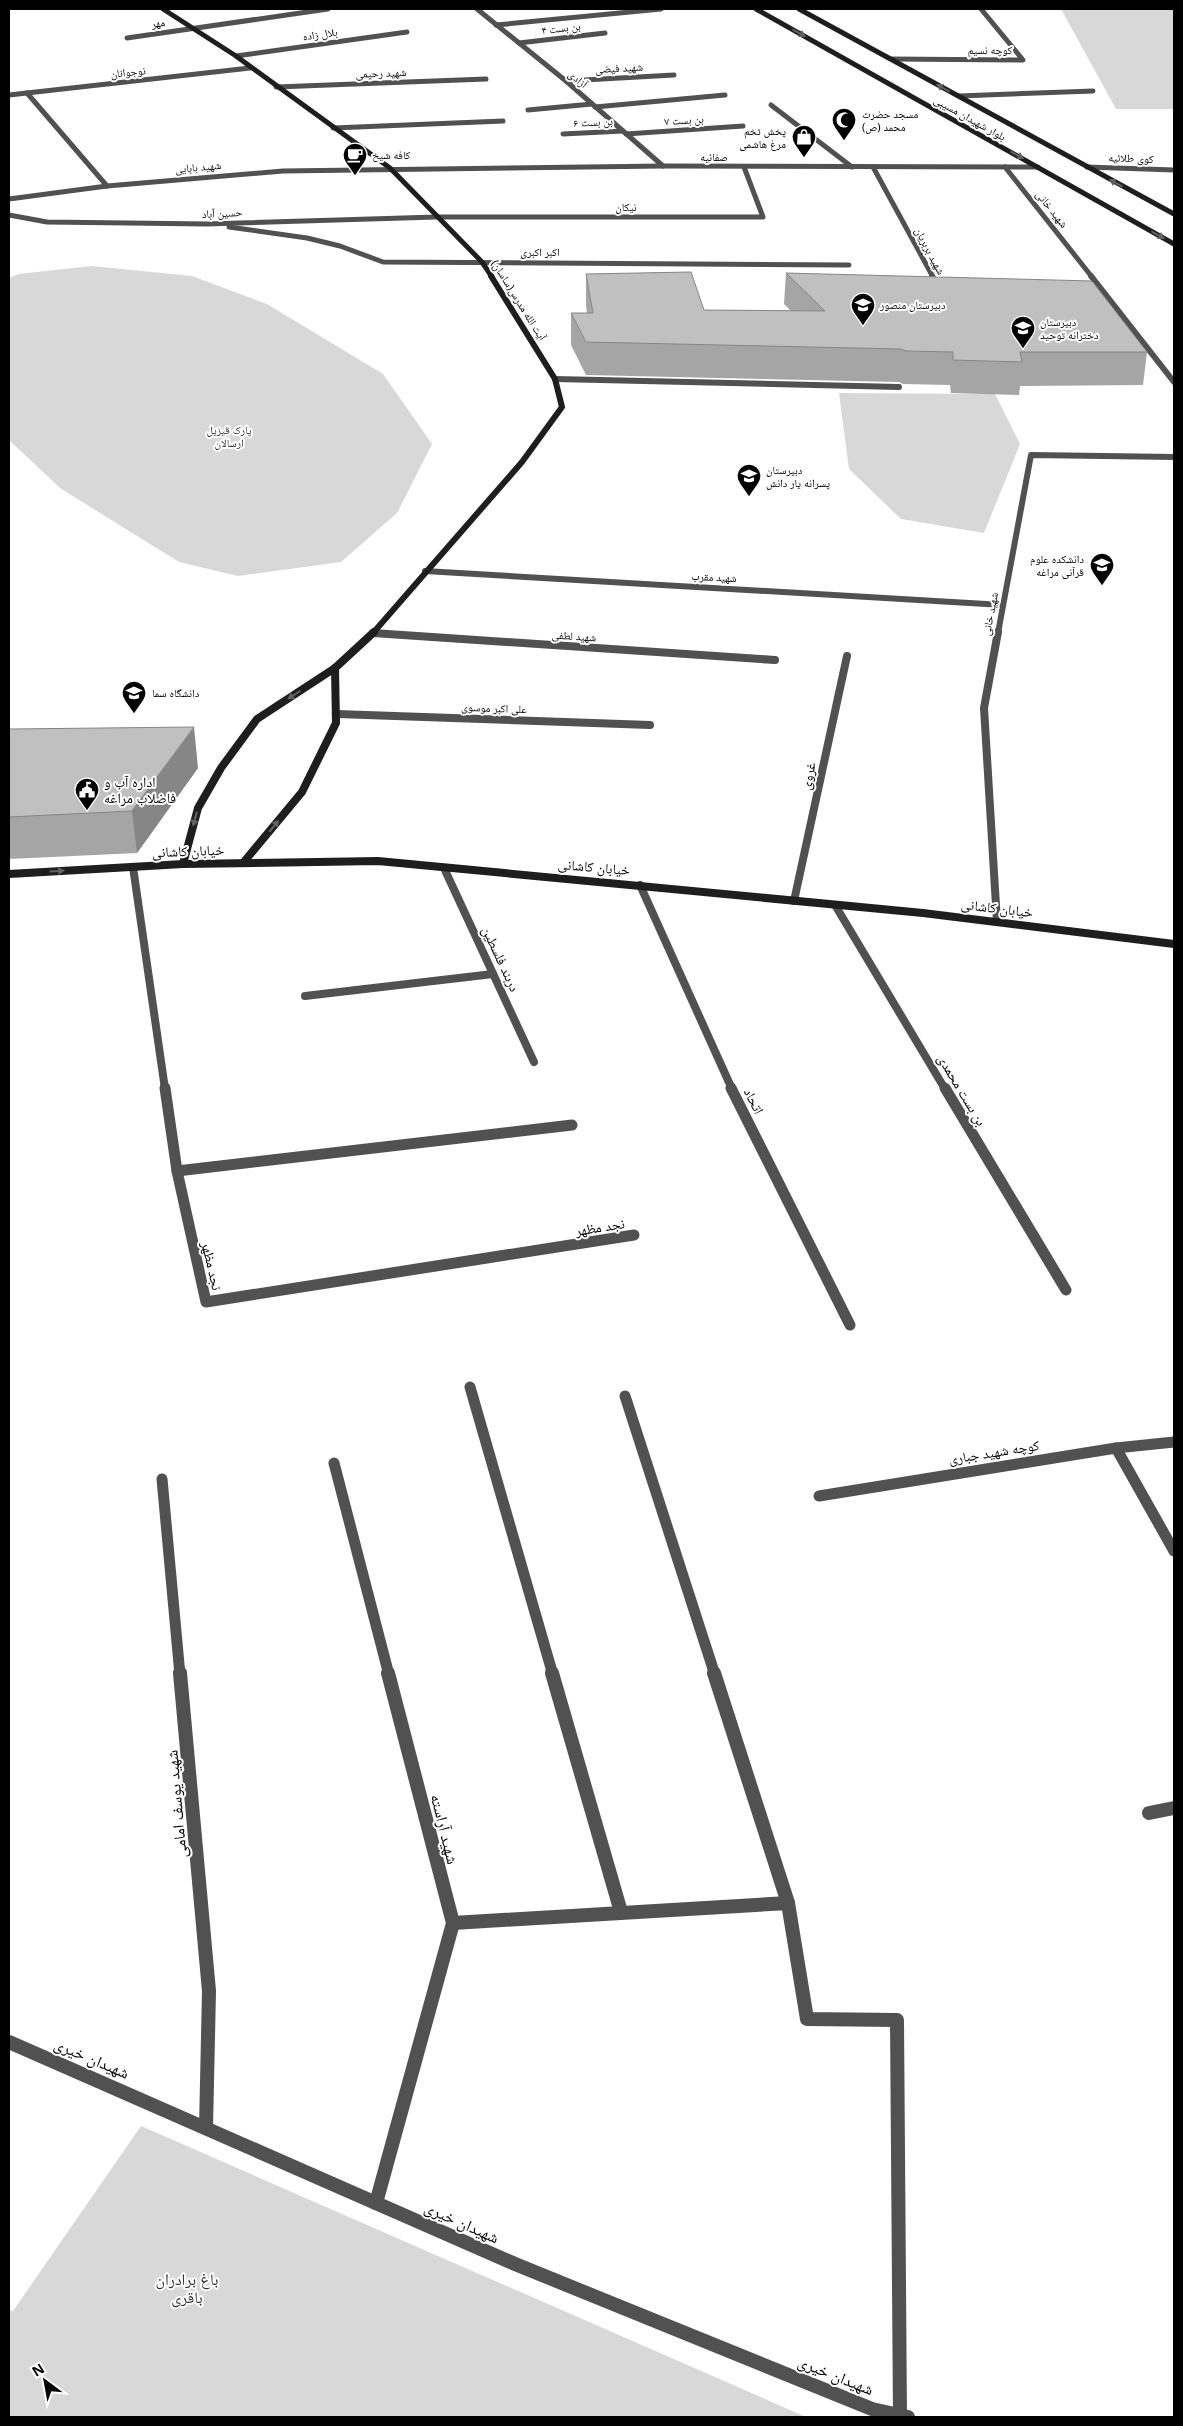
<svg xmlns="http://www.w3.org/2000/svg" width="1183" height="2426" font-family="'Noto Sans','Noto Naskh Arabic',sans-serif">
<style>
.green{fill:#d8d8d8}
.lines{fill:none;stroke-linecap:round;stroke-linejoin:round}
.lane-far4{stroke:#515151;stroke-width:5}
.lane-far3{stroke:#515151;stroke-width:6}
.lane-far2{stroke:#515151;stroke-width:8}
.lane-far1{stroke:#515151;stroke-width:11}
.lane{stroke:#515151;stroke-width:14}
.street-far2{stroke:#515151;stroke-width:5}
.street-far1{stroke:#515151;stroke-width:11}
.street{stroke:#515151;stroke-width:14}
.secondary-far2{stroke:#1e1e1e;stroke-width:5}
.secondary-far1{stroke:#1e1e1e;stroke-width:6}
.secondary{stroke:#1e1e1e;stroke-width:8}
.wall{fill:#a5a5a5}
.shaded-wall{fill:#868686}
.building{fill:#c0c0c0;stroke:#868686}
.oneway{fill:#626262}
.labels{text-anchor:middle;stroke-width:4;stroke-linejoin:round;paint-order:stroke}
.far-street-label{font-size:11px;fill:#000;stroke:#fff}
.far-poi-label{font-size:11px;fill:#000;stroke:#fff;text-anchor:start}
.far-park-label{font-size:11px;fill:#2f2f2f;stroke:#fff}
.street-label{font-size:14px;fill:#000;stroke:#fff}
.poi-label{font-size:14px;fill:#000;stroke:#fff;text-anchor:start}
.near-street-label{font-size:16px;fill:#000;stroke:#fff}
.near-park-label{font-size:16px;fill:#2f2f2f;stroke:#fff}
</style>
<rect width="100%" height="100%" fill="#fff"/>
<g class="green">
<path d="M 1061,9 L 1174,9 L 1174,109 L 1116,109 Z"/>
<path d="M 91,266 L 192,276 L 267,304 L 383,374 L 432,444 L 397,513 L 341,562 L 238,576 L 179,562 L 60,488 L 9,440 L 9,278 L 19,274 Z"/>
<path d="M 839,393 L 995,394 L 1020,444 L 984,533 L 901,519 L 849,469 Z"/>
<path d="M 141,2126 L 806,2417 L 9,2417 L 9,2310 L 13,2311 Z"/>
</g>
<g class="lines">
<g class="lane-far4">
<path d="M 496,25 L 661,9"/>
<path d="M 127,38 L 328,9"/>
<path d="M 519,43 L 605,33"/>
<path d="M 236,56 L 407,32"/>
<path d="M 891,59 L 1023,60 L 981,9"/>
<path d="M 566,81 L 674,75"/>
<path d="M 276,87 L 486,79"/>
<path d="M 27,93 L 107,186"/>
<path d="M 9,95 L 250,68"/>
<path d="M 959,96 L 1093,91"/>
<path d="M 771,105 L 852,167"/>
<path d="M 595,107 L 725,95"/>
<path d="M 528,110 L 592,104"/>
<path d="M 333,128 L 503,121"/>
<path d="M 563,134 L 623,131"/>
<path d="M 626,134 L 743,126"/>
<path d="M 873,167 L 933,277"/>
<path d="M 1005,167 L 1092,277"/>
<path d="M 9,215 L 47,222 L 207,224 L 436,217 L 763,217 L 744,167"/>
<path d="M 229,227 L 307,238 L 340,246 L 383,262 L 849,265"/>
</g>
<g class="lane-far3">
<path d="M 932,276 L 938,287"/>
<path d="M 1091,276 L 1174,382"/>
<path d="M 555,379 L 899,387"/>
<path d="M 425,571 L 1003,605"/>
<path d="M 998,633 L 1031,455 L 1174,457"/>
</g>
<g class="lane-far2">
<path d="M 373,633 L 775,660"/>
<path d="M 337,714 L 650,725"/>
<path d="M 133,867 L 165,1089"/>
<path d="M 444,868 L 534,1062"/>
<path d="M 640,885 L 732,1089"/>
<path d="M 794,901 L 847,656"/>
<path d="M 835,905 L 945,1089"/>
<path d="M 997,922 L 984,708 L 998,632"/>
<path d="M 305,996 L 493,974"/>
</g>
<g class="lane-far1">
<path d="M 165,1088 L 177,1171 L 206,1302 L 634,1235"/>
<path d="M 731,1088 L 850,1325"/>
<path d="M 945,1088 L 1066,1290"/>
<path d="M 177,1171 L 572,1125"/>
<path d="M 470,1387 L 553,1675"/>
<path d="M 625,1396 L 715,1675"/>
<path d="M 1116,1448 L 1174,1551"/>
<path d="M 334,1463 L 389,1675"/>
<path d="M 162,1479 L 180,1675"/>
</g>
<g class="lane">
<path d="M 180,1673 L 209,1991 L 206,2128"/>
<path d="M 552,1673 L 621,1912"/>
<path d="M 714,1673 L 788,1903"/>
<path d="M 1149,1813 L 1174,1808"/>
<path d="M 453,1923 L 788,1903 L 807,2019 L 897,2020 L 900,2417"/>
<path d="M 376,2203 L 453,1923 L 388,1673"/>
</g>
<g class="street-far2">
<path d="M 477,9 L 566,81 L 663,166"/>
<path d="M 1087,167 L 1174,170"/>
<path d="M 9,199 L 107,186 L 283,171 L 663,166 L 1038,167"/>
</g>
<path class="street-far1" d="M 819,1496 L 1116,1448 L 1174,1442"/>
<path class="street" d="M 9,2042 L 515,2264 L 872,2409 L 908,2417"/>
<g class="secondary-far2">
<path d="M 163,9 L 236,56 L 390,168 L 482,262 L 492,277"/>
<path d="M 756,9 L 1174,244"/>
<path d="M 799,9 L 1174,214"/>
</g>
<path class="secondary-far1" d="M 373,633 L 522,462 L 562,407 L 555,379 L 491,276"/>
<g class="secondary">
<path d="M 243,863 L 302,792 L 336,723 L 335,668"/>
<path d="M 183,864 L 198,808 L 221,768 L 257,719 L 335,668 L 374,632"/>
<path d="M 9,874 L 183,864 L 378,861 L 923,913 L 1174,944"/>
</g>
</g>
<g class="wall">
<path d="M 786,273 L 1147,352 L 1143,385 L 1020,386 L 1019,395 L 951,393 L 950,385 L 903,384 L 899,382 L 586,375 L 571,345 L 571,313 L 587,313 L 586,306 L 586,274 L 704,310 L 791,311 L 784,304 Z"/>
<path d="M 9,729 L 198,768 L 137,853 L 9,859 Z"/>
</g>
<path class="shaded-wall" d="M 194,727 L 198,768 L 137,853 L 132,811 Z"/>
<g class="building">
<path d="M 691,272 L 704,310 L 825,311 L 786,273 L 1092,281 L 1147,352 L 1020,352 L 1022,362 L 953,360 L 953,352 L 906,351 L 901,349 L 586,342 L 571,313 L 593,313 L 586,274 Z"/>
<path d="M 194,727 L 132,811 L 9,817 L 9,729 Z"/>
</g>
<defs><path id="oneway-solid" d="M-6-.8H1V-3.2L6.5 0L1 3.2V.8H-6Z" transform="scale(1.25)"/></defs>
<g class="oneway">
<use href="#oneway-solid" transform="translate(799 33) rotate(29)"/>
<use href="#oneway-solid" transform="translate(943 88) rotate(-151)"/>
<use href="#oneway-solid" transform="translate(1017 155) rotate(29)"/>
<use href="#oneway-solid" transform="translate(1116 183) rotate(-151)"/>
<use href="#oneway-solid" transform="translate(1158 235) rotate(29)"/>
<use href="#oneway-solid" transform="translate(294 695) rotate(147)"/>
<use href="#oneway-solid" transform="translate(195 819) rotate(105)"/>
<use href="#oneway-solid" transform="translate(274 826) rotate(-51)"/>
<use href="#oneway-solid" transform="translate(57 871) rotate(-3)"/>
</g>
<defs>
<symbol id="mosque-pin" viewBox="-11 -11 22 30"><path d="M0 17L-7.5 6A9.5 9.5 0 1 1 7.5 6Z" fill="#000" stroke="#fff"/><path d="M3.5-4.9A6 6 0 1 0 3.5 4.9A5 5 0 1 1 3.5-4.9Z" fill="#fff"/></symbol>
<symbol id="shop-pin" viewBox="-11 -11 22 30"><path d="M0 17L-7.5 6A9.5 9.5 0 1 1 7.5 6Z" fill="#000" stroke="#fff"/><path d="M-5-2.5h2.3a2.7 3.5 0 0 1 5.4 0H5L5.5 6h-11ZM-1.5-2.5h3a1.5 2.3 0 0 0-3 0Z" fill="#fff"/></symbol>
<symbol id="cafe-pin" viewBox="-11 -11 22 30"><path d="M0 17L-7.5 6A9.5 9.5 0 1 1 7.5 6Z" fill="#000" stroke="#fff"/><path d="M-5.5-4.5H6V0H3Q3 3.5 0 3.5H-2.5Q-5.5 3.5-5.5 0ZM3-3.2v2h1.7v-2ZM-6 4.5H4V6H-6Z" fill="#fff"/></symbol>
<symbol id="school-pin" viewBox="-11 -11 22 30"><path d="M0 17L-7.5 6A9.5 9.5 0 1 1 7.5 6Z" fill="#000" stroke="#fff"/><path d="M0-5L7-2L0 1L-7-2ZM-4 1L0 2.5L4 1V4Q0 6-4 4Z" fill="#fff"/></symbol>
<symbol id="university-pin" viewBox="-11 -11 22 30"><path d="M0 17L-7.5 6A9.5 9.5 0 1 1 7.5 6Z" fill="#000" stroke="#fff"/><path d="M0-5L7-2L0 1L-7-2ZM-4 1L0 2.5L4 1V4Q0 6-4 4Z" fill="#fff"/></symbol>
<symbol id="civic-pin" viewBox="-11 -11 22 30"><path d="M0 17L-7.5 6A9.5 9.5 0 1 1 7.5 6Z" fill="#000" stroke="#fff"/><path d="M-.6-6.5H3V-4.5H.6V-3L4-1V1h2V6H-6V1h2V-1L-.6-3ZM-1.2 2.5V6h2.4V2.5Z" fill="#fff"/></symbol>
</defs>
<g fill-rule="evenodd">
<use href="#mosque-pin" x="830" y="106" width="28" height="38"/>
<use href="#shop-pin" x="790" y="123" width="28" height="38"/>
<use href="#cafe-pin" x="341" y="141" width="28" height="38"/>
<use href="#school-pin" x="849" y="291" width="28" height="38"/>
<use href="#school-pin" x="1009" y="314" width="28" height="38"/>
<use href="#school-pin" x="735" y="462" width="28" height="38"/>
<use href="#university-pin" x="1088" y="551" width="28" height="38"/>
<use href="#university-pin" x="120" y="679" width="28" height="38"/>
<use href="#civic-pin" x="73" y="776" width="28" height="38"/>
</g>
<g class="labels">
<g class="far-street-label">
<text transform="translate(158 23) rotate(-9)" y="4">مهر</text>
<text transform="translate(561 28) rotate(-7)" y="4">بن بست ۴</text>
<text transform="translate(320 34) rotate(-8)" y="4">بلال زاده</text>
<text x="990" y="54">کوچه نسیم</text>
<text transform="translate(619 68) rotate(-3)" y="4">شهید فیضی</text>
<text transform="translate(128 72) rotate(-6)" y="4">نوجوانان</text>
<text transform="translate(381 73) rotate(-2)" y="4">شهید رحیمی</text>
<text transform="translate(578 79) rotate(40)" y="4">آزادی</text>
<text transform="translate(970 118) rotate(29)" y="4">بلوار شهیدان مسیبی</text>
<text transform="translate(684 120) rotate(-4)" y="4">بن بست ۷</text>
<text transform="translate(593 122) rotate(-3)" y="4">بن بست ۶</text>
<text x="714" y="161">صفائیه</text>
<text transform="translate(1131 158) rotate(2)" y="4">کوی طلائیه</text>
<text transform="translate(198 167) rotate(-5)" y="4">شهید بابایی</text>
<text x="626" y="211">نیکان</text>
<text transform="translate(1052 209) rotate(52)" y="4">شهید خانی</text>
<text transform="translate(222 213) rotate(-3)" y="4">حسین آباد</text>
<text transform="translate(930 251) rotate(62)" y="4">شهید بربریان</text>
<text x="540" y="256">اکبر اکبری</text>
<text transform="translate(519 300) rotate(58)" y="4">آیت الله مدرس(ساسان)</text>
<text transform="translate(714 577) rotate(3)" y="4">شهید مقرب</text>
<text transform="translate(990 614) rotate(-79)" y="4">شهید خانی</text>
<text transform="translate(574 636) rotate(4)" y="4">شهید لطفی</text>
<text transform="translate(494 708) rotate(2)" y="4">علی اکبر موسوی</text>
</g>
<g class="far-poi-label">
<text x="862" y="118">مسجد حضرت<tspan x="862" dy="13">محمد (ص)</tspan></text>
<text x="786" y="135" text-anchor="end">پخش تخم<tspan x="786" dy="13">مرغ هاشمی</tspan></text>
<text x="372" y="159">کافه شیخ</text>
<text x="880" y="309">دبیرستان منصور</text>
<text x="1040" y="326">دبیرستان<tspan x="1040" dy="13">دخترانه توحید</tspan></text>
<text x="766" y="474">دبیرستان<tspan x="766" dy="13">پسرانه یار دانش</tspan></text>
<text x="1084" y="563" text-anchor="end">دانشکده علوم<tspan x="1084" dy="13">قرآنی مراغه</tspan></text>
<text x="152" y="697">دانشگاه سما</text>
</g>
<g class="far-park-label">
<text x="229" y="434">پارک قیزیل<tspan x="229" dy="13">ارسالان</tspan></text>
</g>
<g class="street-label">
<text transform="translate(808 776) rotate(-78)" y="5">غروی</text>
<text transform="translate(188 851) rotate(-2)" y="5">خیابان کاشانی</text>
<text transform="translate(594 867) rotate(5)" y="5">خیابان کاشانی</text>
<text transform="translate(997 908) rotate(7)" y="5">خیابان کاشانی</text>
<text transform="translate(501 959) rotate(65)" y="5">دربند فلسطین</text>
<text transform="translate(962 1090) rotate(59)" y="5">بن بست محمدی</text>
<text transform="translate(754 1101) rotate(63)" y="5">اتحاد</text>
<text transform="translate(600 1227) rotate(-9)" y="5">نجد مظهر</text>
<text transform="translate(212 1266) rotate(77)" y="5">نجد مظهر</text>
<text transform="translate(994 1452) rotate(-9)" y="5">کوچه شهید جباری</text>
</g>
<g class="poi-label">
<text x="104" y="787">اداره آب و<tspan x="104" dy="16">فاضلاب مراغه</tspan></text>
</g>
<g class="near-street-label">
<text transform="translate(176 1804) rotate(-95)" y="6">شهید یوسف امامی</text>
<text transform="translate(445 1829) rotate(76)" y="6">شهید آراسته</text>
<text transform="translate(92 2058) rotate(23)" y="6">شهیدان خیری</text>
<text transform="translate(462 2222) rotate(24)" y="6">شهیدان خیری</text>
<text transform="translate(836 2375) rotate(22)" y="6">شهیدان خیری</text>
</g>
<g class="near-park-label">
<text x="187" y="2285">باغ برادران<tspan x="187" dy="18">باقری</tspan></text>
</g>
</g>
<rect width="1183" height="2426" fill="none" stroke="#000000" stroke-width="20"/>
<g transform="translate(45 2381) rotate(328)" stroke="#ffffff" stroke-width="4" paint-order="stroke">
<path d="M0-4L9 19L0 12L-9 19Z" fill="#000000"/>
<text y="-8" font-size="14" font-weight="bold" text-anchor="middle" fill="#000000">N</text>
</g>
</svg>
